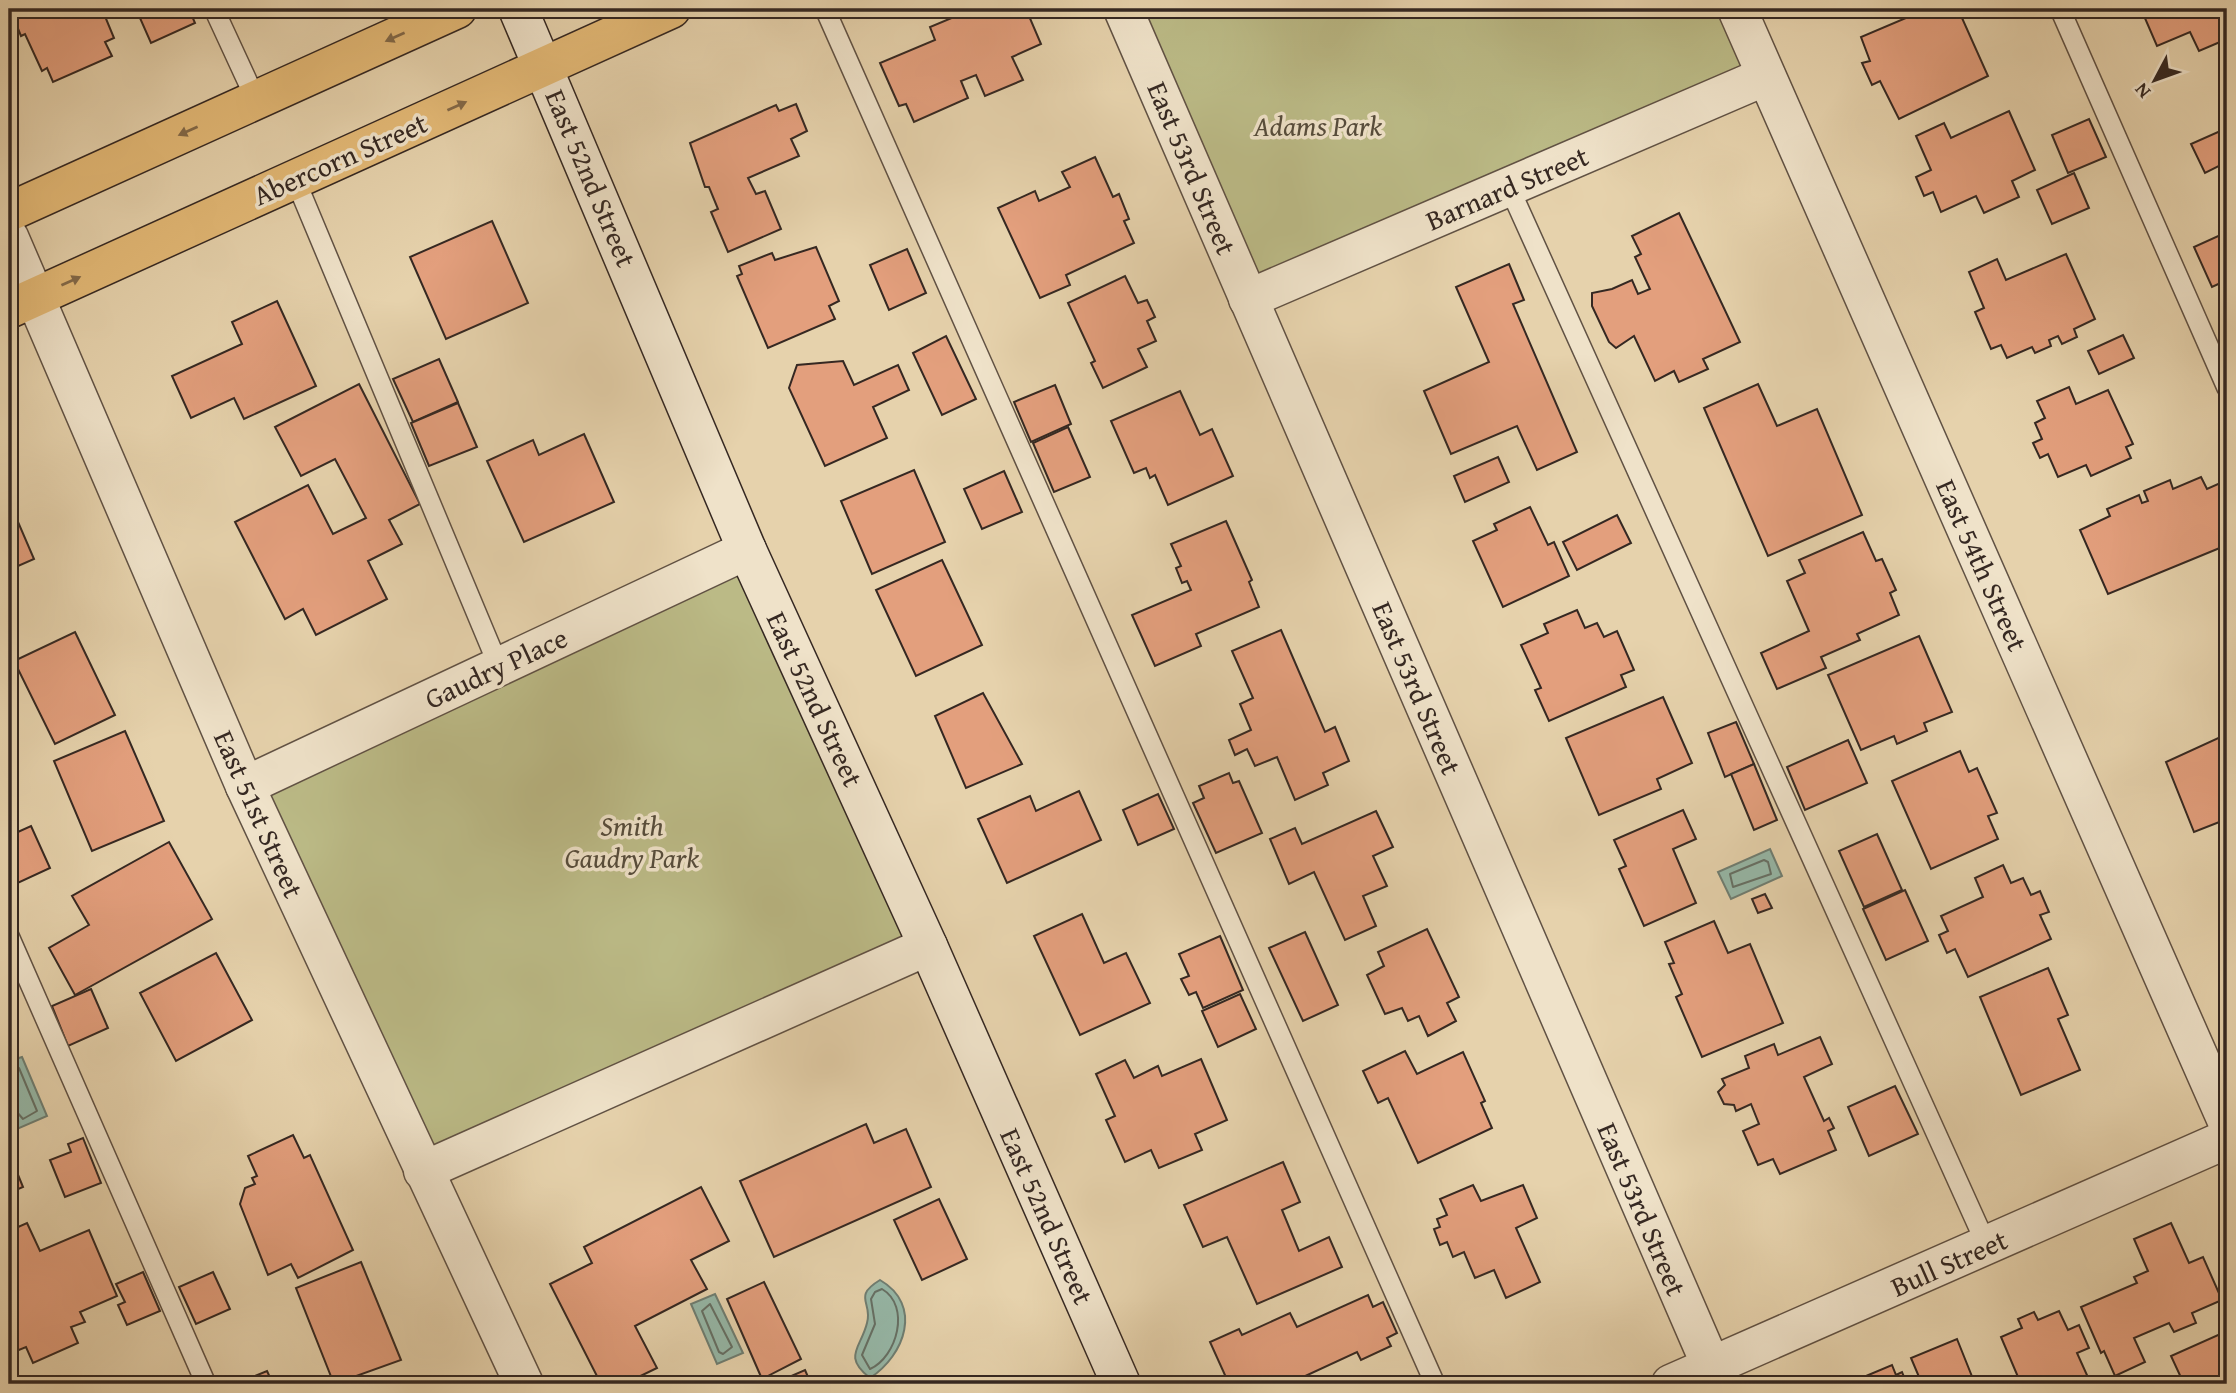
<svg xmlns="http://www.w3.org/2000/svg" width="2236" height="1393" font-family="'Gentium Book Plus',serif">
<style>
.green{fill:#bbba86;stroke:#787154;stroke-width:2}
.water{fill:#96b8a8;stroke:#6f7e72;stroke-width:2}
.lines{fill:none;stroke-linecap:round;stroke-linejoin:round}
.shore{stroke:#667065;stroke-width:2}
.building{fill:#e39f7d;stroke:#352822;stroke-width:2}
.service-casing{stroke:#615244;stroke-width:22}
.minor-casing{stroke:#615244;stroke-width:41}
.tertiary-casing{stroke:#615244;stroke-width:41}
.secondary-casing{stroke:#352822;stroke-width:41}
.primary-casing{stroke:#352822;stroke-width:41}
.service{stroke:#efe2c9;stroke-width:19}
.minor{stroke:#efe2c9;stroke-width:38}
.tertiary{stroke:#efe2c9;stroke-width:38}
.secondary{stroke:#efe2c9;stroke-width:38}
.primary{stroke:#e3b976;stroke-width:38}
.oneway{fill:#836948}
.labels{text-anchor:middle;stroke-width:7;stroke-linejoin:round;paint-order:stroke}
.park-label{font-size:28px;font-style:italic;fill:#564c3b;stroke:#efe2c9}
.street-label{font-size:28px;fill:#352822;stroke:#efe2c9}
</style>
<rect width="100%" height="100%" fill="#e6d2ac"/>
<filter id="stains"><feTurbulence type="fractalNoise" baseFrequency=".00286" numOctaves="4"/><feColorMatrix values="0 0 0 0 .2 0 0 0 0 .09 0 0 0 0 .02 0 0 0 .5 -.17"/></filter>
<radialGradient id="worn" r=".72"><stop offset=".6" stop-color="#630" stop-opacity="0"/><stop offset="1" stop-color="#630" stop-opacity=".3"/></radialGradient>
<g class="green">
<path d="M 1143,9 L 1718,9 L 1745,68 L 1258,278 Z"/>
<path d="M 747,550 L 928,946 L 423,1171 L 245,786 Z"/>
</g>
<g class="water">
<path d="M 1770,849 L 1782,876 L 1731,899 L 1718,872 Z"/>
<path d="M 22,1057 L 47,1116 L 17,1129 L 9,1110 L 9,1061 Z"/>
<path d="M 880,1280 C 923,1305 905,1355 870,1378 C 842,1356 861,1348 867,1323 C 873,1302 852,1297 880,1280 Z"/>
<path d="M 715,1294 L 743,1353 L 717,1364 L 691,1304 Z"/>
</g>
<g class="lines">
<g class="shore">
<path d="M 1764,860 L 1768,862 L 1771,874 L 1733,887 L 1730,874 Z"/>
<path d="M 9,1068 L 19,1068 L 37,1111 L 23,1119 L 16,1111 L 9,1110"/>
<path d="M 882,1289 C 911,1306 897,1357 870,1369 L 862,1355 L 875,1324 L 871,1299 L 875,1292 Z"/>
<path d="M 710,1304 L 732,1347 L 723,1354 L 719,1352 L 702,1311 Z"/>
</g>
</g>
<g class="building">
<path d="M 14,9 L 102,9 L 114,38 L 105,42 L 112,56 L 53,82 L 47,68 L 42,71 L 25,34 L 21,36 L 12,14 L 16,13 Z"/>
<path d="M 136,9 L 189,9 L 195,23 L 151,43 Z"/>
<path d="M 973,9 L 1026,9 L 1041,44 L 1012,57 L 1023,80 L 985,96 L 976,75 L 961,81 L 968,98 L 914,122 L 906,104 L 899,106 L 880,63 L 935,40 L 930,27 Z"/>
<path d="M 1927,9 L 1958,9 L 1988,76 L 1899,119 L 1880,81 L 1872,85 L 1862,63 L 1870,61 L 1861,37 Z"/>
<path d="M 2141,9 L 2227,9 L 2227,39 L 2199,51 L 2190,32 L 2157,46 Z"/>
<path d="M 796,104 L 807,131 L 791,139 L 799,156 L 748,178 L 756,194 L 765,191 L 781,229 L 728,252 L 711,212 L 718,209 L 709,187 L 705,187 L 690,143 L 776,105 L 779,111 Z"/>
<path d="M 2009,111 L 2035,170 L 2012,181 L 2019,197 L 1984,213 L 1976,196 L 1941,212 L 1933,192 L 1924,196 L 1916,177 L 1931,170 L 1916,136 L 1944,123 L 1951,138 Z"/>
<path d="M 2089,119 L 2106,157 L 2068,173 L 2052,135 Z"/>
<path d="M 2227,128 L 2227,162 L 2205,173 L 2191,144 Z"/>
<path d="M 1095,157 L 1113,197 L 1119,194 L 1129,219 L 1124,221 L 1134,243 L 1066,275 L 1070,285 L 1040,298 L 998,208 L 1035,191 L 1039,201 L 1070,187 L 1062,172 Z"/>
<path d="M 2074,173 L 2089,208 L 2052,224 L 2037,190 Z"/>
<path d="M 1679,213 L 1740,342 L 1703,359 L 1708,369 L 1679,382 L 1674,371 L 1655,381 L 1634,336 L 1616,348 L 1609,342 L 1592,306 L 1592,293 L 1612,289 L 1632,280 L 1638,294 L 1650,289 L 1635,257 L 1641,254 L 1632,236 Z"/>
<path d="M 492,221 L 528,303 L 446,339 L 410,257 Z"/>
<path d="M 2227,232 L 2227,280 L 2212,287 L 2194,247 Z"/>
<path d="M 816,247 L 839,301 L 829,306 L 835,319 L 768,348 L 737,276 L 742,274 L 739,266 L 772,253 L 775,260 Z"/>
<path d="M 907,249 L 926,293 L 889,310 L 870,265 Z"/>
<path d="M 2066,254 L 2095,319 L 2074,329 L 2077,337 L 2062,344 L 2058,336 L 2049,340 L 2051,346 L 2035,353 L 2032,347 L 2007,358 L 2001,345 L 1991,349 L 1975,312 L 1984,308 L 1969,272 L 1997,259 L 2006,280 Z"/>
<path d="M 1509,264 L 1524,300 L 1513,304 L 1577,452 L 1537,470 L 1517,426 L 1451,454 L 1424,391 L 1489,362 L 1456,287 Z"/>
<path d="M 1125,276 L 1138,303 L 1147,300 L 1155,317 L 1147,321 L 1156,341 L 1138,349 L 1147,367 L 1103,388 L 1091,363 L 1095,361 L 1068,303 Z"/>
<path d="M 277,301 L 316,386 L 244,419 L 234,398 L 191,418 L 172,376 L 242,344 L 232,322 Z"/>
<path d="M 2123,335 L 2134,358 L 2099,374 L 2088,351 Z"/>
<path d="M 946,336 L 976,399 L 942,415 L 913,353 Z"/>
<path d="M 439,359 L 458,402 L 413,422 L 393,379 Z"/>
<path d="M 843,361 L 854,385 L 898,365 L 909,390 L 873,407 L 887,438 L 825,466 L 789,388 L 797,365 Z"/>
<path d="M 359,384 L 420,504 L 389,520 L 402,544 L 368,561 L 387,599 L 316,635 L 303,609 L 285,619 L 235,522 L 308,485 L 333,534 L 366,518 L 335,459 L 301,476 L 275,427 Z"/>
<path d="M 1758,384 L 1777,426 L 1817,409 L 1862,515 L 1768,556 L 1704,408 Z"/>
<path d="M 1055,385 L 1071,424 L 1031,442 L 1014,402 Z"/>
<path d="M 2069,387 L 2076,404 L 2108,390 L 2133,444 L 2126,447 L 2131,458 L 2091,476 L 2086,465 L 2058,477 L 2048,454 L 2040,458 L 2033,443 L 2042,439 L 2035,423 L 2045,418 L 2037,401 Z"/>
<path d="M 1180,391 L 1200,435 L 1212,429 L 1233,476 L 1168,505 L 1155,475 L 1150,478 L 1146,468 L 1134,473 L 1111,421 Z"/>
<path d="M 458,403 L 477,447 L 429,466 L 411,423 Z"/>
<path d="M 1068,427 L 1090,477 L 1054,492 L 1033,443 Z"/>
<path d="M 584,434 L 614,502 L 524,542 L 487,461 L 533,440 L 539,455 Z"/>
<path d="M 1498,457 L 1509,482 L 1465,502 L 1454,476 Z"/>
<path d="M 914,470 L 945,542 L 872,574 L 841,501 Z"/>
<path d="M 1004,471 L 1022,512 L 982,529 L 964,489 Z"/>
<path d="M 2201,477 L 2207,489 L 2227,480 L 2227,545 L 2108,594 L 2080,530 L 2110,516 L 2107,509 L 2139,495 L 2142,503 L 2148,501 L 2144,491 L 2170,480 L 2173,489 Z"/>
<path d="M 9,501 L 34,559 L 9,570 Z"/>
<path d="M 1530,507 L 1548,545 L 1554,542 L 1569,576 L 1503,607 L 1473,541 L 1497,530 L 1494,524 Z"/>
<path d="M 1617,515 L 1631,543 L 1577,570 L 1563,542 Z"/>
<path d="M 1226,521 L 1252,580 L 1249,582 L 1259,607 L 1196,634 L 1201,646 L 1155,666 L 1132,615 L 1191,590 L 1187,581 L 1182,583 L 1176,568 L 1181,566 L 1171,544 Z"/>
<path d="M 1863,532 L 1876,561 L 1882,559 L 1896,590 L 1890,593 L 1899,615 L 1857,634 L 1860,640 L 1821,657 L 1826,668 L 1777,689 L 1761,653 L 1809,631 L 1787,581 L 1805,573 L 1799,560 Z"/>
<path d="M 942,560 L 982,645 L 916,676 L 876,590 Z"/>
<path d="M 1577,610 L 1585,628 L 1597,623 L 1604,637 L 1617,631 L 1634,670 L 1621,675 L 1626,687 L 1549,721 L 1535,690 L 1541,688 L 1521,645 L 1548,633 L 1544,624 Z"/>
<path d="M 1281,630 L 1325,732 L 1335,727 L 1349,761 L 1323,773 L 1328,785 L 1295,800 L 1277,757 L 1255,766 L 1247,749 L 1235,755 L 1229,740 L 1251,730 L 1240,704 L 1253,698 L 1232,651 Z"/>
<path d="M 75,632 L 115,715 L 55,744 L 14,661 Z"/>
<path d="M 1919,636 L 1952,712 L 1924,723 L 1927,731 L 1897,744 L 1894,736 L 1861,750 L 1828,675 Z"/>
<path d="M 983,693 L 1022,764 L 966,788 L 935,716 Z"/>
<path d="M 1663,697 L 1692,763 L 1657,779 L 1661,789 L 1599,815 L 1566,738 Z"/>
<path d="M 1736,722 L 1754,764 L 1725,777 L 1708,733 Z"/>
<path d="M 125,731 L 164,821 L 92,851 L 54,761 Z"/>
<path d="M 2227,734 L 2227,819 L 2194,832 L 2166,762 Z"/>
<path d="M 1848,740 L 1867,783 L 1805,810 L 1787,767 Z"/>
<path d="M 1960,751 L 1969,772 L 1977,768 L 1997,813 L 1988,816 L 1998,839 L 1931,869 L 1892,781 Z"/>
<path d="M 1754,764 L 1777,820 L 1754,830 L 1731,774 Z"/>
<path d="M 1229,773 L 1233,783 L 1239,781 L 1262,833 L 1216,853 L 1193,803 L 1204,798 L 1199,786 Z"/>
<path d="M 1079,791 L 1101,840 L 1007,883 L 978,819 L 1030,796 L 1036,811 Z"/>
<path d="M 1158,794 L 1174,829 L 1138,845 L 1123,810 Z"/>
<path d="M 1683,810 L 1696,839 L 1673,849 L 1696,903 L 1644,926 L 1619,869 L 1626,866 L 1614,840 Z"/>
<path d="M 1376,811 L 1393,847 L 1373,856 L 1387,886 L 1363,896 L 1376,926 L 1345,940 L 1314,872 L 1289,884 L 1270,839 L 1295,828 L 1302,844 Z"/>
<path d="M 31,826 L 50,868 L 9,887 L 9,836 Z"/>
<path d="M 1877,834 L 1902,890 L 1864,907 L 1839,851 Z"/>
<path d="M 169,842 L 212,919 L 75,995 L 49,948 L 89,925 L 72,896 Z"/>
<path d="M 2003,865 L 2011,883 L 2023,878 L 2031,895 L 2040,891 L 2049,912 L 2040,915 L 2051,939 L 1968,977 L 1955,949 L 1947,953 L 1939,935 L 1948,931 L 1941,916 L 1983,897 L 1975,878 Z"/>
<path d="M 1905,890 L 1928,941 L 1886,960 L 1863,909 Z"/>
<path d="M 1765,894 L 1772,908 L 1758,913 L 1752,899 Z"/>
<path d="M 1082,914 L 1104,963 L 1126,953 L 1150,1003 L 1080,1035 L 1034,936 Z"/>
<path d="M 1714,921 L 1728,953 L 1750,944 L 1783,1023 L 1702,1057 L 1676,997 L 1682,994 L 1669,964 L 1674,963 L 1665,942 Z"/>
<path d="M 1427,929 L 1459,997 L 1447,1003 L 1456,1021 L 1428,1036 L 1419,1016 L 1408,1021 L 1402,1008 L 1385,1014 L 1367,975 L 1384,966 L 1378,952 Z"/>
<path d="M 1305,932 L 1338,1005 L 1303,1021 L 1269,948 Z"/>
<path d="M 1220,936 L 1243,990 L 1203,1008 L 1196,992 L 1189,995 L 1181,979 L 1189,976 L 1179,954 Z"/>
<path d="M 216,953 L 252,1020 L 176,1061 L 140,993 Z"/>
<path d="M 2048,968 L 2068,1015 L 2058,1019 L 2080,1070 L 2021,1095 L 1980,997 Z"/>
<path d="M 91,989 L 108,1028 L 68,1046 L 52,1006 Z"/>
<path d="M 1240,994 L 1256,1029 L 1218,1047 L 1202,1011 Z"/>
<path d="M 1820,1037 L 1832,1064 L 1804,1077 L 1824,1121 L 1829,1118 L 1834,1128 L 1828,1131 L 1836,1150 L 1780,1174 L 1773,1159 L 1758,1165 L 1743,1131 L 1759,1124 L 1751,1104 L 1736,1111 L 1734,1105 L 1724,1104 L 1718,1092 L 1725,1085 L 1722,1079 L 1749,1068 L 1745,1056 L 1774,1044 L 1778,1055 Z"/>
<path d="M 1405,1051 L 1417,1074 L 1463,1052 L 1485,1101 L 1481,1103 L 1492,1128 L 1418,1163 L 1388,1098 L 1378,1103 L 1363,1071 Z"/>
<path d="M 1201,1059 L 1227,1120 L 1195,1134 L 1202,1150 L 1159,1168 L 1151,1150 L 1125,1162 L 1106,1120 L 1115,1116 L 1096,1074 L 1125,1060 L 1134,1078 L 1158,1066 L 1162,1076 Z"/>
<path d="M 1895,1086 L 1918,1134 L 1869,1156 L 1848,1107 Z"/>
<path d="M 866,1124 L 874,1143 L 906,1129 L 931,1187 L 774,1257 L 740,1181 Z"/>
<path d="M 293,1135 L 304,1158 L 310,1155 L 353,1250 L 298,1278 L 291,1264 L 268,1275 L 240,1204 L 245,1188 L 255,1184 L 252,1178 L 257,1176 L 248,1156 Z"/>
<path d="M 83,1138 L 101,1183 L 65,1197 L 50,1160 L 71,1152 L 68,1144 Z"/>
<path d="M 1283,1162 L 1300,1202 L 1282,1210 L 1299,1251 L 1329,1237 L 1342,1267 L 1257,1304 L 1227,1237 L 1203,1247 L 1184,1205 Z"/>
<path d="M 14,1165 L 23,1187 L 9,1193 L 9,1168 Z"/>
<path d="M 1473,1185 L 1481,1201 L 1523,1185 L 1537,1218 L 1516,1228 L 1540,1282 L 1506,1298 L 1494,1270 L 1475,1278 L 1464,1252 L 1453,1257 L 1447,1242 L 1440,1245 L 1434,1229 L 1440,1227 L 1437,1219 L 1447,1215 L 1440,1199 Z"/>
<path d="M 701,1187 L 729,1241 L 691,1260 L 707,1289 L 635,1326 L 657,1368 L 624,1384 L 601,1384 L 550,1284 L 592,1263 L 584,1247 Z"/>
<path d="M 939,1199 L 967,1259 L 922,1280 L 894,1220 Z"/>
<path d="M 27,1223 L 40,1251 L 89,1230 L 117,1296 L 80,1312 L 85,1322 L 71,1327 L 78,1343 L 33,1363 L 26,1347 L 9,1354 L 9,1231 Z"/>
<path d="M 2171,1223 L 2189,1263 L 2203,1257 L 2222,1300 L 2192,1313 L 2196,1323 L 2174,1332 L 2169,1323 L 2134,1338 L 2145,1362 L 2115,1376 L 2104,1351 L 2101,1353 L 2081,1307 L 2137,1283 L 2134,1277 L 2148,1271 L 2134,1239 Z"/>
<path d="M 361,1262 L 401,1360 L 334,1384 L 296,1288 Z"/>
<path d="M 143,1272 L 160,1311 L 127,1325 L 118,1305 L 125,1302 L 116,1284 Z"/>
<path d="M 213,1272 L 230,1309 L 196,1324 L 179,1287 Z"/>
<path d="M 764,1282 L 801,1359 L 762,1379 L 727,1299 Z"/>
<path d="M 1368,1295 L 1373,1307 L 1383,1302 L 1397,1333 L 1387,1338 L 1391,1346 L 1361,1360 L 1357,1352 L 1303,1377 L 1306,1384 L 1229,1384 L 1210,1342 L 1239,1329 L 1242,1335 L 1290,1313 L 1297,1327 Z"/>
<path d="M 2059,1311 L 2068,1330 L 2079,1325 L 2089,1348 L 2077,1353 L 2091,1384 L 2021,1384 L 2001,1337 L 2022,1328 L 2018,1319 L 2034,1312 L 2038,1320 Z"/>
<path d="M 2227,1331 L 2227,1384 L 2184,1384 L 2171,1356 Z"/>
<path d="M 1957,1339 L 1975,1384 L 1922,1384 L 1911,1358 Z"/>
<path d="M 1892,1365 L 1896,1375 L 1902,1372 L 1907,1384 L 1847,1384 Z"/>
<path d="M 805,1370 L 811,1384 L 773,1384 Z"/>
<path d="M 267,1371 L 273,1384 L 236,1384 Z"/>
</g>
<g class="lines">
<defs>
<g id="service">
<path d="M 214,9 L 256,100"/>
<path d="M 825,9 L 1435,1384"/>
<path d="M 2060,9 L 2227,388"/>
<path d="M 295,179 L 499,667"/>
<path d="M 1509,187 L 1987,1246"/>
<path d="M 9,936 L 206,1384"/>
</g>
<g id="minor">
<path d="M 1123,9 L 1719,1384"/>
<path d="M 1737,9 L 2227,1121"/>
<path d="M 9,237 L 245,786 L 524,1384"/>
<path d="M 1248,299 L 1766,76"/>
<path d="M 245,786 L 747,550"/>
<path d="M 423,1171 L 928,946"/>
</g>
<path id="tertiary" d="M 1671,1384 L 2227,1139"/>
<path id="secondary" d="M 518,9 L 747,550 L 928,946 L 1121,1384"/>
<g id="primary">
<path d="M 9,212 L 457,9"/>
<path d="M 9,309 L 671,9"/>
</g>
</defs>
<use href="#service" class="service-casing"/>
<use href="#minor" class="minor-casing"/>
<use href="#tertiary" class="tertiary-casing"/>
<use href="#secondary" class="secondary-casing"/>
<use href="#primary" class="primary-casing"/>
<use href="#service" class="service"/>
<use href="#minor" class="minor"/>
<use href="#tertiary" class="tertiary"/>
<use href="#secondary" class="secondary"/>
<use href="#primary" class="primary"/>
</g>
<defs><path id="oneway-solid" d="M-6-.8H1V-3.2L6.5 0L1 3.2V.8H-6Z" transform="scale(1.75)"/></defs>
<g class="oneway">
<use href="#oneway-solid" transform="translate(395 37) rotate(156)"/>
<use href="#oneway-solid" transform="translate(457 106) rotate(-24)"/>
<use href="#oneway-solid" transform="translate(188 131) rotate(156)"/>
<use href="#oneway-solid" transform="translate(71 281) rotate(-24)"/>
</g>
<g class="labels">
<g class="park-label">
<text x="1318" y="136">Adams Park</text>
<text x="632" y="836">Smith<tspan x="632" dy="32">Gaudry Park</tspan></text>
</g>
<g class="street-label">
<text transform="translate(340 159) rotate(-24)" y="10">Abercorn Street</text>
<text transform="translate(1192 168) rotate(67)" y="10">East 53rd Street</text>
<text transform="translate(591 178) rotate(67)" y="10">East 52nd Street</text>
<text transform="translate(1507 188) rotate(-23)" y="10">Barnard Street</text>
<text transform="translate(1982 565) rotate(66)" y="10">East 54th Street</text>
<text transform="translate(496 668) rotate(-25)" y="10">Gaudry Place</text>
<text transform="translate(1417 688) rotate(67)" y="10">East 53rd Street</text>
<text transform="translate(815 699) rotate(65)" y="10">East 52nd Street</text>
<text transform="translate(259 814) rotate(66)" y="10">East 51st Street</text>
<text transform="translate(1642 1209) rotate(67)" y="10">East 53rd Street</text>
<text transform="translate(1047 1216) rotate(66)" y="10">East 52nd Street</text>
<text transform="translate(1949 1263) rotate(-24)" y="10">Bull Street</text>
</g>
</g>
<rect width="2236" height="1393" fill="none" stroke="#e6d2ac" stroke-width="35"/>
<rect x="10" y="10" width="2215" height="1372" fill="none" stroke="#352822" stroke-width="3.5"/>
<rect x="18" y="18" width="2201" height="1358" fill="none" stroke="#352822" stroke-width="2"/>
<g transform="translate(2155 80) rotate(229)" stroke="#efe2c9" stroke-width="5" paint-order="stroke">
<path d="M0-5L12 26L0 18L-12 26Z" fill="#352822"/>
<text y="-10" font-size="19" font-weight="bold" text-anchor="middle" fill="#352822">N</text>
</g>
<rect width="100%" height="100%" filter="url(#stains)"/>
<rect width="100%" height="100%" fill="url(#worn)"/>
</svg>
